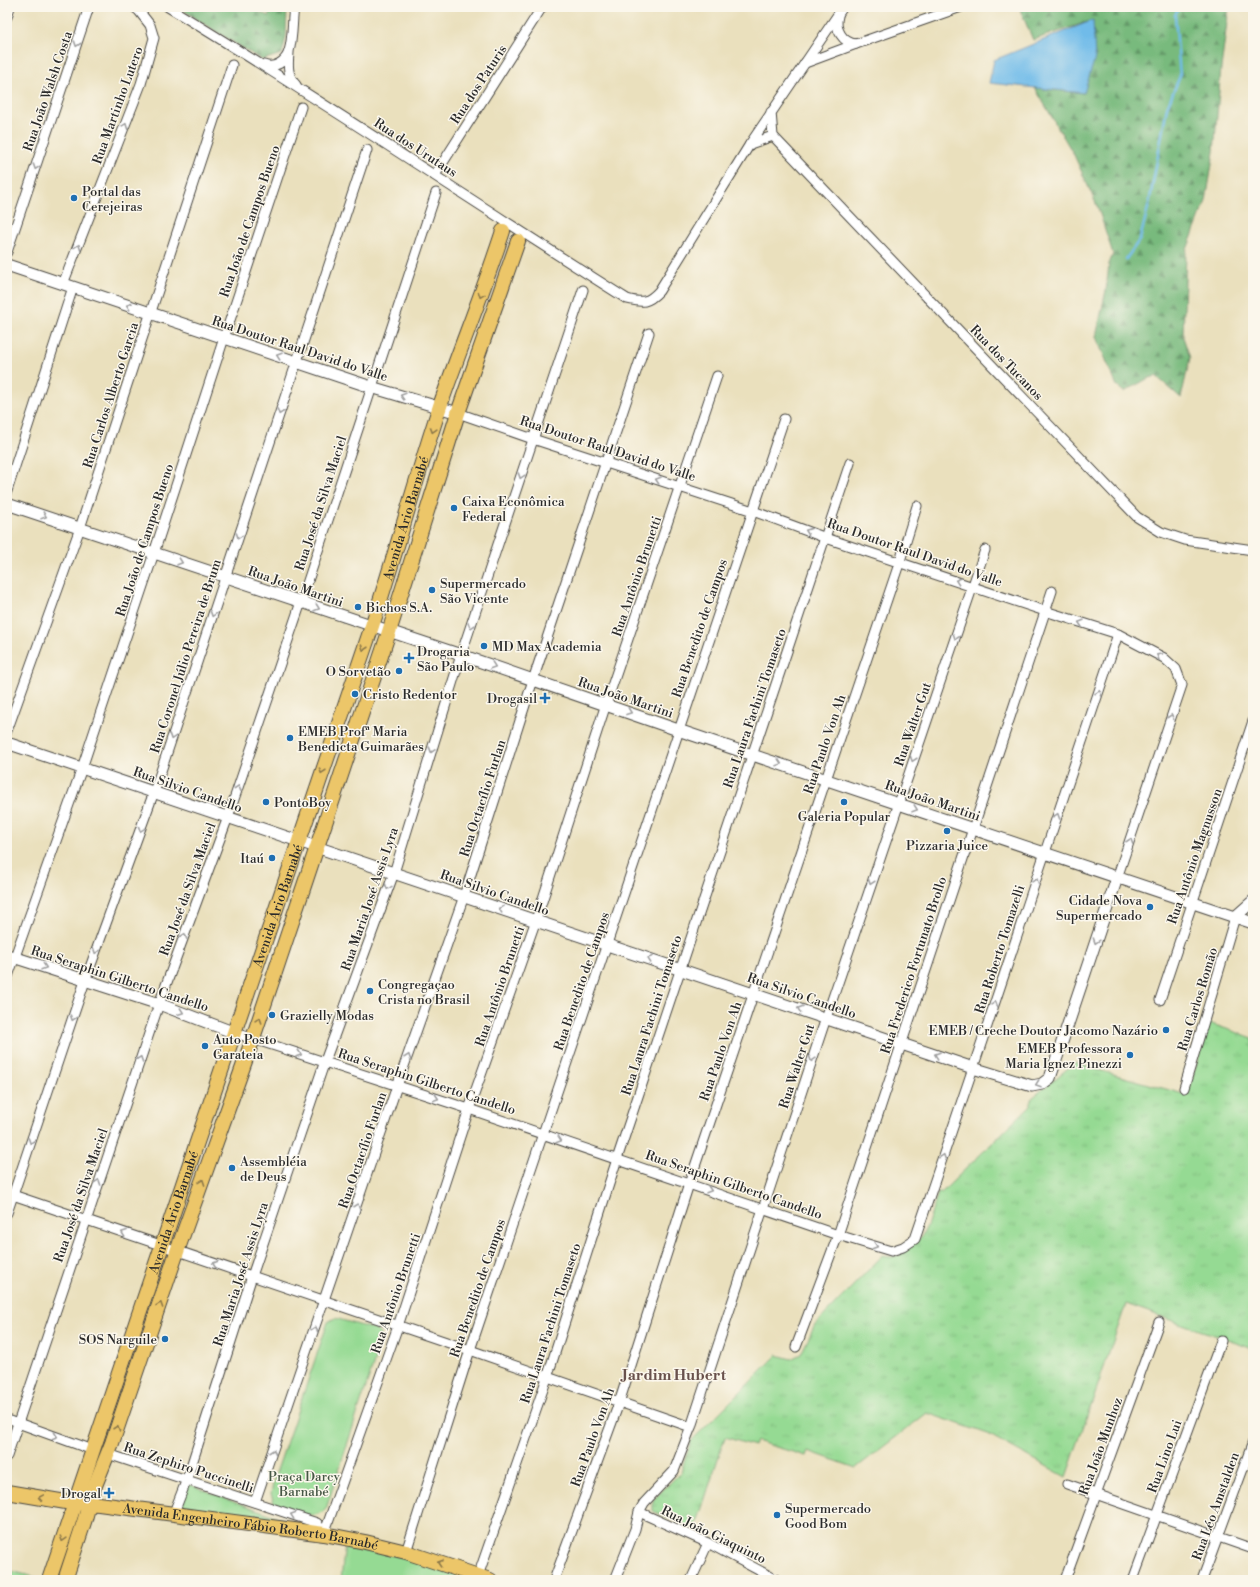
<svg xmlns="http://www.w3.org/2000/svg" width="1260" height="1587" font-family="'Libre Bodoni',serif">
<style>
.grass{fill:url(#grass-tufts);stroke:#60825f}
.forest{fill:url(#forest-firs);stroke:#527254}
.park{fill:#95da93;stroke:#60825f}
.water{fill:#70bbe9;stroke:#4e738a}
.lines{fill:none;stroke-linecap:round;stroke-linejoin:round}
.stream{stroke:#70bbe9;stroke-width:2.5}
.pedestrian-casing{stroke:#484641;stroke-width:9}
.minor-casing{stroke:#484641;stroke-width:11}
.tertiary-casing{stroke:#484641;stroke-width:13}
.primary-casing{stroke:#484641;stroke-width:16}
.pedestrian{stroke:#fff;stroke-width:7}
.minor{stroke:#fff;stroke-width:9}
.tertiary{stroke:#fff;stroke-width:11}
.primary{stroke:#ecc669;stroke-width:14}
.oneway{stroke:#a0a0a0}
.oneway2{stroke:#8c784a}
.poi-dot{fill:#1f6fb2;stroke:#fbf7ec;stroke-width:1.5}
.labels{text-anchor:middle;stroke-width:3;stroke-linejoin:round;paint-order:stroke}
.street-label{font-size:13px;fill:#2b2b2b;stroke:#fbf7ec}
.poi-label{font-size:13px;fill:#2b2b2b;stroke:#fbf7ec;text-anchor:start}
.park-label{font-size:13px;fill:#465745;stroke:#fbf7ec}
.quarter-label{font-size:15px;font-weight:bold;fill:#69514c;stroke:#fbf7ec}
</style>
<defs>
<pattern id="grass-tufts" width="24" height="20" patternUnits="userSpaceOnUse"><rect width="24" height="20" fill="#95da93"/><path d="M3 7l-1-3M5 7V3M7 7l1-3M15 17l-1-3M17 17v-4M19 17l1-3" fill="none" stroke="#81bb7f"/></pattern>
<pattern id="forest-firs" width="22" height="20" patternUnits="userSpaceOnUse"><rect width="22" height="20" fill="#78ba7d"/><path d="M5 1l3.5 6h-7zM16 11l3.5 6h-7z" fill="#639767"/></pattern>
</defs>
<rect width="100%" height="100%" fill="#fbf7ec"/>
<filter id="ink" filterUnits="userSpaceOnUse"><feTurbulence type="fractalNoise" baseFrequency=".025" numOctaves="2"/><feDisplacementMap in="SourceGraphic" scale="8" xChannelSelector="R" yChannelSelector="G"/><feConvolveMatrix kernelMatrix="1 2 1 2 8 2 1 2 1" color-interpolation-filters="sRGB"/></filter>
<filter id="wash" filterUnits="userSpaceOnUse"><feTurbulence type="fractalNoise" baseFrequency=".012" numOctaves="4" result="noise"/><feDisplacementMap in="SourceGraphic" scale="16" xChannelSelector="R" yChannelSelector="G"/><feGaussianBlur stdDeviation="0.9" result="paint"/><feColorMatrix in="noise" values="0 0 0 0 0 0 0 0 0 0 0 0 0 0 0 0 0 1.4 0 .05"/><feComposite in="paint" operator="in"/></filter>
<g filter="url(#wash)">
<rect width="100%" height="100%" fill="#eae0bd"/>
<path class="grass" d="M 1209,1023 L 1253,1038 L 1253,1349 L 1126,1304 L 1066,1477 L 988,1434 L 927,1413 L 856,1468 L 808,1451 L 806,1456 L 756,1441 L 754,1446 L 725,1437 L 697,1523 L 691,1528 L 653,1511 L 653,1500 L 681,1472 L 691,1441 L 777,1355 L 791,1359 L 801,1354 L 815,1325 L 882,1256 L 891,1257 L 900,1255 L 922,1236 L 927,1226 L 938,1193 L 941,1193 L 1031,1105 L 1031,1099 L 1074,1063 L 1187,1095 Z"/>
<g class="forest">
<path d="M 179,7 L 255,7 L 261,13 L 269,16 L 269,7 L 287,7 L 286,37 L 282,54 L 262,60 L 196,19 Z"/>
<path d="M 1019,7 L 1229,7 L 1221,68 L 1214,152 L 1206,201 L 1186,252 L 1183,337 L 1190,358 L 1181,398 L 1156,376 L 1147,379 L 1124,392 L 1117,386 L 1096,337 L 1106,290 L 1109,264 L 1113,254 L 1098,208 L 1074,155 L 1035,88 L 1084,93 L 1093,20 L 1033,40 Z"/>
</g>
<g class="park">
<path d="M 335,1318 L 376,1330 L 380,1333 L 382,1338 L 326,1509 C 312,1523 291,1510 275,1505 L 271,1494 L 274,1479 L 328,1322 Z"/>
<path d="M 188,1484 L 301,1526 L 178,1512 Z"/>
<path d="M 345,1543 L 412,1559 L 476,1580 L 341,1580 Z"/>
<path d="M 7,1570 L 42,1579 L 42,1580 L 7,1580 Z"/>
</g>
<path class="water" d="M 1093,20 L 1095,58 L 1084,93 L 989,83 L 994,60 Z"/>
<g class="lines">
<path class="stream" d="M 1126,259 L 1140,239 L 1149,204 L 1167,107 L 1180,76 L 1175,15 L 1179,7"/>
</g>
</g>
<g filter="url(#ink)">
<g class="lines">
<defs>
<path id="pedestrian" d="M 7,1419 L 18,1423"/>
<g id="minor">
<path d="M 168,7 C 323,101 473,202 627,299 C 642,303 648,303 659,291 L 750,144 L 843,7"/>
<path d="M 838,16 C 834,29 843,43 856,44 L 961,7"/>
<path d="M 7,17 L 10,7"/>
<path d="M 289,53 C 288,64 287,76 296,85"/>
<path d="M 805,63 L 856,44"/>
<path d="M 264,65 C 274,69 286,62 289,51 C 293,39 292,20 294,7"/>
<path d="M 771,112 L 773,136 L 1137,517 L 1161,532 L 1185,540 L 1253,550"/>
<path d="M 750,144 L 773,136"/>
<path d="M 435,175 L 542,7"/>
<path d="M 7,252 L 89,7"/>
<path d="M 63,284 L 141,84 L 154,38 L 150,25 L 139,11 L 134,7"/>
<path d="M 458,413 L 533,439 L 753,511 L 826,538 L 1045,611 L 1118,634 L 1164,658 L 1176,669 L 1182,685 L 1117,878"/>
<path d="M 7,491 L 73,287"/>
<path d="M 7,731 L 80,528 L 232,65"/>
<path d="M 7,979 L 82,768 L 154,553 L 224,338 L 301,107"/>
<path d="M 1160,1000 L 1253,721"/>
<path d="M 235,1033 L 469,1109 L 838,1235 L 891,1251 L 903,1247 L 915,1239 L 973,1068 L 1118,634"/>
<path d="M 1184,1088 L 1235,917"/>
<path d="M 7,1193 L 470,1350 L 691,1427"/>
<path d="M 7,1213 L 85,981 L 154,792 L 367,150"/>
<path d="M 796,1347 L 838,1235 L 1052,591"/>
<path d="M 18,1423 L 93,1450"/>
<path d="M 108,1454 L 317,1523 L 324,1534"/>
<path d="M 7,1456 L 159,1004 L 228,817 L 301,602 L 436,193"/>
<path d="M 1067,1484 L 1253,1549"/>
<path d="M 255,1502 L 397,1086 L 464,896 L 533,680 L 649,333"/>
<path d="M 639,1512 L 708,1543 L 777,1580"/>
<path d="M 173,1515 L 187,1479 L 252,1276 L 325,1061 L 394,873 L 461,655 L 583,290"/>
<path d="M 324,1534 L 398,1326 L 469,1109 L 536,920 L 606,704 L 717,376"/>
<path d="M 406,1552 L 470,1350 L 784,419"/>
<path d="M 478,1576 L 547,1378 L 617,1159 L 850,463"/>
<path d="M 554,1580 L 619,1403 L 689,1184 L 900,561 L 917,506"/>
<path d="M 615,1580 L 635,1529 L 639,1512 L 644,1503 L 674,1471 L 691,1427 L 826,1018 L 985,550"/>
<path d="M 691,1580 L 708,1543"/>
<path d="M 1065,1580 L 1159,1322"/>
<path d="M 1133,1580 L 1221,1341"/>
<path d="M 1202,1580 L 1253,1442"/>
</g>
<g id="tertiary">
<path d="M 7,265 L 371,387 L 458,413"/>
<path d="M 7,504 L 461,655 L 678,730 L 1253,923"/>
<path d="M 7,743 L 973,1068 L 1032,1086 L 1042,1084 L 1050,1078 L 1117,878"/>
<path d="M 1235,917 L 1253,901"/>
<path d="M 7,955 L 159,1004 L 235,1033"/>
</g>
<g id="primary">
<path id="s1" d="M 7,1492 L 66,1502 L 99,1504 L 324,1534 L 365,1542 L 406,1552 L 490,1580"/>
<path id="s2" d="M 49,1580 C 155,1263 263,948 370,632 C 395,557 415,481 440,406 C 460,348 484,290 503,231"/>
<path d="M 65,1580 L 85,1519 L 92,1493 L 112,1443 L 180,1243 L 249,1050 L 389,632 L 458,413 L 518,241"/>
</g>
</defs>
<use href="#pedestrian" class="pedestrian-casing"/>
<use href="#minor" class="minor-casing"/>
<use href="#tertiary" class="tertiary-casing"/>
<use href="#primary" class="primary-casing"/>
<use href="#pedestrian" class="pedestrian"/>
<use href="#minor" class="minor"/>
<use href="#tertiary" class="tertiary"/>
<use href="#primary" class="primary"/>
</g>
<defs><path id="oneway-chevron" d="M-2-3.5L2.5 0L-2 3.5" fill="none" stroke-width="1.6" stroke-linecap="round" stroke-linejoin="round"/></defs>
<g class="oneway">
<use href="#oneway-chevron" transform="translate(77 44) rotate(109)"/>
<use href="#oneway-chevron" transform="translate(125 126) rotate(-69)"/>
<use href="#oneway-chevron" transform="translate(36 167) rotate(109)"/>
<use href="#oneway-chevron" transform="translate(78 247) rotate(-69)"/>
<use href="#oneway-chevron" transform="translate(129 306) rotate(-161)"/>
<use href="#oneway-chevron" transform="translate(279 356) rotate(-161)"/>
<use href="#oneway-chevron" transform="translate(403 396) rotate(-164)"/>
<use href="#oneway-chevron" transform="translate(280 412) rotate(109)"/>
<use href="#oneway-chevron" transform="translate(521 476) rotate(108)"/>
<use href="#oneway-chevron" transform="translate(658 480) rotate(-162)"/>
<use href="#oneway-chevron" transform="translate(44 516) rotate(19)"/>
<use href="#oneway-chevron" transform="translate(808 531) rotate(-160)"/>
<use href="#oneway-chevron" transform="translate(239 536) rotate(109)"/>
<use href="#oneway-chevron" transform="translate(180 562) rotate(19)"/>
<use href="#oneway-chevron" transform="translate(958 581) rotate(-161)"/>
<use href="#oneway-chevron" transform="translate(317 608) rotate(19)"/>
<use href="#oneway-chevron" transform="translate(213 614) rotate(108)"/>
<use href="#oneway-chevron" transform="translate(1081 623) rotate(-163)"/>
<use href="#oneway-chevron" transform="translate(471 626) rotate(108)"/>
<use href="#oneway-chevron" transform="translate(956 637) rotate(109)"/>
<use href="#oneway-chevron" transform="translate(1159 656) rotate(-151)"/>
<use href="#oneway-chevron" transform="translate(493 666) rotate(19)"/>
<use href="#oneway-chevron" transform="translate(1099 693) rotate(-71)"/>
<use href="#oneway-chevron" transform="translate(629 712) rotate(20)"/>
<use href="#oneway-chevron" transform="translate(1171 717) rotate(-71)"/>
<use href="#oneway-chevron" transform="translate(172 737) rotate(108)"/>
<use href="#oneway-chevron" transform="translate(432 750) rotate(107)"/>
<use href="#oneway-chevron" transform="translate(913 759) rotate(109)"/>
<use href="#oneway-chevron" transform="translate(779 763) rotate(19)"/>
<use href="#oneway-chevron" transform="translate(238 788) rotate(-71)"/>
<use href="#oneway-chevron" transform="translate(915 809) rotate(19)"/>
<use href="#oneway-chevron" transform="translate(1057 816) rotate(-71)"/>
<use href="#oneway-chevron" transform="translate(141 829) rotate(110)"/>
<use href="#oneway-chevron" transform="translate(1130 841) rotate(-71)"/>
<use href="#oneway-chevron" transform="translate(1036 881) rotate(-72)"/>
<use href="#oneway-chevron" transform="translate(871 882) rotate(109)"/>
<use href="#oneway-chevron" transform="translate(388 887) rotate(110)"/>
<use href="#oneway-chevron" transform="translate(501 909) rotate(-161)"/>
<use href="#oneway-chevron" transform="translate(184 936) rotate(-70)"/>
<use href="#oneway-chevron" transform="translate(1096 941) rotate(108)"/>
<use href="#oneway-chevron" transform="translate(96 951) rotate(110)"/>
<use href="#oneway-chevron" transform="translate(650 959) rotate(-161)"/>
<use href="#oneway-chevron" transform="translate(44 967) rotate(18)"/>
<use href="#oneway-chevron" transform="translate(995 1004) rotate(-72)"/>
<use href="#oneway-chevron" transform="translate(800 1009) rotate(-161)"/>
<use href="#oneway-chevron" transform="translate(181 1012) rotate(20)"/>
<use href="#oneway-chevron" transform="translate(73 1018) rotate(109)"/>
<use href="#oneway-chevron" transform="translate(299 1054) rotate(17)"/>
<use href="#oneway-chevron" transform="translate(937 1055) rotate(-161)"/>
<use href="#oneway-chevron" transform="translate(408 1057) rotate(-71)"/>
<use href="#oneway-chevron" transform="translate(140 1059) rotate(-71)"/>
<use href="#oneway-chevron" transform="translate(812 1059) rotate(108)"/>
<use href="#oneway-chevron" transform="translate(1038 1084) rotate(161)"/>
<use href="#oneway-chevron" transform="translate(436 1098) rotate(18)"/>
<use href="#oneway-chevron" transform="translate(559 1140) rotate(18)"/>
<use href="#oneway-chevron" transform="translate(31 1141) rotate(109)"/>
<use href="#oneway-chevron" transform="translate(943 1157) rotate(-71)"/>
<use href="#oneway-chevron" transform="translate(98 1182) rotate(-71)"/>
<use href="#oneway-chevron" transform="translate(709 1190) rotate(18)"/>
<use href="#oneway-chevron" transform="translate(357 1206) rotate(-71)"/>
<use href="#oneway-chevron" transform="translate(124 1233) rotate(-160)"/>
<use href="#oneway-chevron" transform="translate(875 1246) rotate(17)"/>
<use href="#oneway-chevron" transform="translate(215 1264) rotate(-162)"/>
<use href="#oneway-chevron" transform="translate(315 1329) rotate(-71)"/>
<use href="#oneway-chevron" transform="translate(55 1436) rotate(19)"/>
<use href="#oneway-chevron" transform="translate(273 1452) rotate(-71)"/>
<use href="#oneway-chevron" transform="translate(293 1515) rotate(-161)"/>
</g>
<g class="oneway2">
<use href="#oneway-chevron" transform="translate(481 295) rotate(110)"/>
<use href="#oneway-chevron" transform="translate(433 430) rotate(107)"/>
<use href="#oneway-chevron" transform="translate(364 648) rotate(109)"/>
<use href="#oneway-chevron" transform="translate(322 771) rotate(109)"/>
<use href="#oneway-chevron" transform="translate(259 1020) rotate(-72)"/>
<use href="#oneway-chevron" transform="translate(202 1182) rotate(-70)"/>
<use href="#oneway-chevron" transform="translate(160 1305) rotate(-71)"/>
<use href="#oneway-chevron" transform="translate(117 1428) rotate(-71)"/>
<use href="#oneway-chevron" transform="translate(41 1498) rotate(-170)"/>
<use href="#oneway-chevron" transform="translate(63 1539) rotate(108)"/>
<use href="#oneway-chevron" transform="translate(440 1563) rotate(-162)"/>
</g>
</g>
<g class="poi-dot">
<circle cx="74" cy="198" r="4"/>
<circle cx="454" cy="508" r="4"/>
<circle cx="432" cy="590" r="4"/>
<circle cx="358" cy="607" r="4"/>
<circle cx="484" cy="646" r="4"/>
<path d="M407 652h4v4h4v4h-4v4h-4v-4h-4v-4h4z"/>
<circle cx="399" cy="671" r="4"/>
<circle cx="355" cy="694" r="4"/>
<path d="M543 692h4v4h4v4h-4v4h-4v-4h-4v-4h4z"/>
<circle cx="290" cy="738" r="4"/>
<circle cx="266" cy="802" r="4"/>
<circle cx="844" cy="802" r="4"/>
<circle cx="947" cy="831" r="4"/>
<circle cx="272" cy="858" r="4"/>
<circle cx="1150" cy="907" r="4"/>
<circle cx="370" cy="991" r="4"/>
<circle cx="272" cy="1015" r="4"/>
<circle cx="1166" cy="1030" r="4"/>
<circle cx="205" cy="1046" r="4"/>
<circle cx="1130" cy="1055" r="4"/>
<circle cx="232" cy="1168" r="4"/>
<circle cx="165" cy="1339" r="4"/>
<path d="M107 1487h4v4h4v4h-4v4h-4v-4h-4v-4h4z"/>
<circle cx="777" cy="1515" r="4"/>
</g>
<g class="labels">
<g class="street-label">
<text transform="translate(478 84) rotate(-57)" y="5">Rua dos Paturis</text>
<text transform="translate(47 91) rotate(-71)" y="5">Rua João Walsh Costa</text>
<text transform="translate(117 105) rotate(-70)" y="5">Rua Martinho Lutero</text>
<text transform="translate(416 147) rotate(33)" y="5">Rua dos Urutaus</text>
<text transform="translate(249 221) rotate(-71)" y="5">Rua João de Campos Bueno</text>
<text transform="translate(300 348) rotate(18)" y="5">Rua Doutor Raul David do Valle</text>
<text transform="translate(1007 362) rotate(46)" y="5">Rua dos Tucanos</text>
<text transform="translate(110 395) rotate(-72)" y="5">Rua Carlos Alberto Garcia</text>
<text transform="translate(608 448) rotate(18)" y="5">Rua Doutor Raul David do Valle</text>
<text transform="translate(320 503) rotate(-72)" y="5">Rua José da Silva Maciel</text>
<text dy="5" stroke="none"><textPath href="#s2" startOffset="1120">Avenida Ário Barnabé</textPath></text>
<text transform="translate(144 540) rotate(-72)" y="5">Rua João de Campos Bueno</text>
<text transform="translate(915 552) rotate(19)" y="5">Rua Doutor Raul David do Valle</text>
<text transform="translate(636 576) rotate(-71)" y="5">Rua Antônio Brunetti</text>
<text transform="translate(296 586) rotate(19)" y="5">Rua João Martini</text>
<text transform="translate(699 628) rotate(-71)" y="5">Rua Benedito de Campos</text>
<text transform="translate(185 656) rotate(-72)" y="5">Rua Coronel Júlio Pereira de Brum</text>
<text transform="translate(626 697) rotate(19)" y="5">Rua João Martini</text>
<text transform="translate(754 708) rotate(-71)" y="5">Rua Laura Fachini Tomaseto</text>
<text transform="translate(912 724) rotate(-71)" y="5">Rua Walter Gut</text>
<text transform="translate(824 744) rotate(-71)" y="5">Rua Paulo Von Ah</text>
<text transform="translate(188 789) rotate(19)" y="5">Rua Silvio Candello</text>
<text transform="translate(482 798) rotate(-72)" y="5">Rua Octacílio Furlan</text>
<text transform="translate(933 800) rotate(19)" y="5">Rua João Martini</text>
<text transform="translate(1194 856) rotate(-71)" y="5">Rua Antônio Magnusson</text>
<text transform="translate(187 889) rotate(-70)" y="5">Rua José da Silva Maciel</text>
<text transform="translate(495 892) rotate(19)" y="5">Rua Silvio Candello</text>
<text transform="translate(369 899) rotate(-71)" y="5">Rua Maria José Assis Lyra</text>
<text dy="5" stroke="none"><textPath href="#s2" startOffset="712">Avenida Ário Barnabé</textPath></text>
<text transform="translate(999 949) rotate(-72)" y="5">Rua Roberto Tomazelli</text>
<text transform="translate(913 965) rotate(-72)" y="5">Rua Frederico Fortunato Brollo</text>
<text transform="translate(120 978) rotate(18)" y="5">Rua Seraphin Gilberto Candello</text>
<text transform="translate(581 981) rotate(-71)" y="5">Rua Benedito de Campos</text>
<text transform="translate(499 986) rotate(-71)" y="5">Rua Antônio Brunetti</text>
<text transform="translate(802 995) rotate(19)" y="5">Rua Silvio Candello</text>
<text transform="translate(1197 999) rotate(-73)" y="5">Rua Carlos Romão</text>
<text transform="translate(651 1015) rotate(-72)" y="5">Rua Laura Fachini Tomaseto</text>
<text transform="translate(720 1051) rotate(-71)" y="5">Rua Paulo Von Ah</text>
<text transform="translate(796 1066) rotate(-72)" y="5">Rua Walter Gut</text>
<text transform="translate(427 1081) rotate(18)" y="5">Rua Seraphin Gilberto Candello</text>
<text transform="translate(362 1150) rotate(-71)" y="5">Rua Octacílio Furlan</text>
<text transform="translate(734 1184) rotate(19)" y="5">Rua Seraphin Gilberto Candello</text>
<text transform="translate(80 1195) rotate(-71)" y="5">Rua José da Silva Maciel</text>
<text dy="5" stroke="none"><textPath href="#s2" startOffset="388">Avenida Ário Barnabé</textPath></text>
<text transform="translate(240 1274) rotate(-72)" y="5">Rua Maria José Assis Lyra</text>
<text transform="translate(477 1288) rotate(-71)" y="5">Rua Benedito de Campos</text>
<text transform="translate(395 1293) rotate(-71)" y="5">Rua Antônio Brunetti</text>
<text transform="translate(550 1323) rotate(-72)" y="5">Rua Laura Fachini Tomaseto</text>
<text transform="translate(592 1437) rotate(-70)" y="5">Rua Paulo Von Ah</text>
<text transform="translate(1100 1446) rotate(-70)" y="5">Rua João Munhoz</text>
<text transform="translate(1164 1456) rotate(-70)" y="5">Rua Lino Lui</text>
<text transform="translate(189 1467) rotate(18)" y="5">Rua Zephiro Puccinelli</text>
<text transform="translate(1215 1506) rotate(-70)" y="5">Rua Léo Amstalden</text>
<text dy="5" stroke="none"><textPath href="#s1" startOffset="246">Avenida Engenheiro Fábio Roberto Barnabé</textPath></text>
<text transform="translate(714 1534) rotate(26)" y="5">Rua João Giaquinto</text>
</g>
<g class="poi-label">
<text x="82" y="196">Portal das<tspan x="82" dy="15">Cerejeiras</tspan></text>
<text x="462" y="506">Caixa Econômica<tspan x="462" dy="15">Federal</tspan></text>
<text x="440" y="588">Supermercado<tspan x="440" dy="15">São Vicente</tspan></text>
<text x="366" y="612">Bichos S.A.</text>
<text x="492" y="651">MD Max Academia</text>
<text x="417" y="656">Drogaria<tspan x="417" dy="15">São Paulo</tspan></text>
<text x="391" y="676" text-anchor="end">O Sorvetão</text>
<text x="363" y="699">Cristo Redentor</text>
<text x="537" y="703" text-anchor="end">Drogasil</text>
<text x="298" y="736">EMEB Profª Maria<tspan x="298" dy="15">Benedicta Guimarães</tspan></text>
<text x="274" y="807">PontoBoy</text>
<text x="844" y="821" text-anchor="middle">Galeria Popular</text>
<text x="947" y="850" text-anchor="middle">Pizzaria Juice</text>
<text x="264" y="863" text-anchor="end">Itaú</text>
<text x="1142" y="905" text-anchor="end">Cidade Nova<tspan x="1142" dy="15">Supermercado</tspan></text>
<text x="378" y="989">Congregaçao<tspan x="378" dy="15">Crista no Brasil</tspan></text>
<text x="280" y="1020">Grazielly Modas</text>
<text x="1158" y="1035" text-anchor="end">EMEB / Creche Doutor Jacomo Nazário</text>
<text x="213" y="1044">Auto Posto<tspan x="213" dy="15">Garateia</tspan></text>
<text x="1122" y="1053" text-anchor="end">EMEB Professora<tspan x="1122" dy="15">Maria Ignez Pinezzi</tspan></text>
<text x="240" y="1166">Assembléia<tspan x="240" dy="15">de Deus</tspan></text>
<text x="157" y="1344" text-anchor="end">SOS Narguile</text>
<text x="101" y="1498" text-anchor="end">Drogal</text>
<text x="785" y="1513">Supermercado<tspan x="785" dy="15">Good Bom</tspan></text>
</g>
<g class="park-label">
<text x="304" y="1481">Praça Darcy<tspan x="304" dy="15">Barnabé</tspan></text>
</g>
<g class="quarter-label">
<text x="674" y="1380">Jardim Hubert</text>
</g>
</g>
<rect width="1260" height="1587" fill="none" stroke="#fbf7ec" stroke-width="24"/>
</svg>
